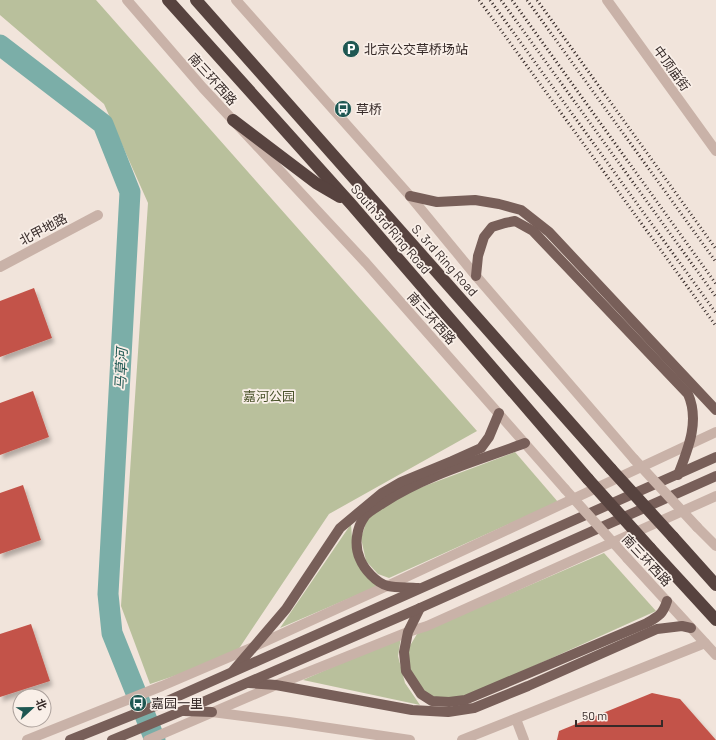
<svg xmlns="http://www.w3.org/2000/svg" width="716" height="740" font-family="Barlow,'Noto Sans SC',sans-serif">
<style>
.green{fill:#b9c09c}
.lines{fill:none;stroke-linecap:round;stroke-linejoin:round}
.river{stroke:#7baea8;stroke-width:21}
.building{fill:#c35348;filter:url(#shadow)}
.minor{stroke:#c9b2a8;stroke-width:10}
.major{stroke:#785f59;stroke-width:10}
.highway{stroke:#57433f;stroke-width:12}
.rail{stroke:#362a28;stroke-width:3;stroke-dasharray:1 3;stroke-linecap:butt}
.minor-bridge{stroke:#c9b2a8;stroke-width:10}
.highway-bridge{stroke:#57433f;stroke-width:12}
.labels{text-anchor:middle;stroke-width:3.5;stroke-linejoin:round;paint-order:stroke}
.poi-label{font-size:13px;fill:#362a28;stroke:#f9efe8;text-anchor:start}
.street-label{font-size:13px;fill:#362a28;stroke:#f9efe8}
.park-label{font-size:13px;fill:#4b542c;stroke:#f9efe8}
.water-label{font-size:14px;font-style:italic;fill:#1e5752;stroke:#f9efe8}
</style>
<defs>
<filter id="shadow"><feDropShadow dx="2.5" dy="4.5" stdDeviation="2" flood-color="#0004"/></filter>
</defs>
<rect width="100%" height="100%" fill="#f1e4db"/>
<g class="green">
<path d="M 0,0 L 96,0 L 477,431 L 329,514 L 234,656 L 150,684 L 121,606 L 148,203 L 104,104 L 0,15 Z"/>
<path d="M 515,452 L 558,502 L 389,578 L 378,574 L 366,561 L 361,538 L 368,517 L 406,493 Z"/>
<path d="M 351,524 L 353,551 L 378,586 L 280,628 Z"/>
<path d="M 604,553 L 656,611 L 465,697 L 434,699 L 423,692 L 409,670 L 408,649 L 417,634 Z"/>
<path d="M 401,637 L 398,656 L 405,683 L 420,705 L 303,680 Z"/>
</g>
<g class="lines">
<path class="river" d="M 0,45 L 103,124 L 130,192 L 108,594 L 112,633 L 155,740"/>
</g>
<g class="building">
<path d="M 34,288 L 52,338 L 0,357 L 0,301 Z"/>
<path d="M 33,391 L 49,437 L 0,455 L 0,403 Z"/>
<path d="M 23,485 L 41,540 L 0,554 L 0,493 Z"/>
<path d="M 31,624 L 50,681 L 0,697 L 0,634 Z"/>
<path d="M 652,693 L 680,699 L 716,740 L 557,740 L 559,731 Z"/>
</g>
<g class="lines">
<g class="minor">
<path d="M 127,0 L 203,88 L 366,263 L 565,489"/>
<path d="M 236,0 L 410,196 L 476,276 L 634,459"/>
<path d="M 607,0 L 716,151"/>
<path d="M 0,267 L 98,215"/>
<path d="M 697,527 L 716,546"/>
<path d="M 627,558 L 716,655"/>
<path d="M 212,712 L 289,722 L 410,740"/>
<path d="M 516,719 L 524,740"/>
<path d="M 27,740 L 162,686 L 253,647 L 387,586 L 716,432"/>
<path d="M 148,740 L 276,685 L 408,632 L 427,626 L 716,496"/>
<path d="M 462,740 L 705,643"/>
</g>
<g class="major">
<path d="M 410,196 L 437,202 L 475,200 L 499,204 L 521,210 L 549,232 L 716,410"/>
<path d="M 476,276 L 478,256 L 484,237 L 492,227 L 505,223 L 515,221 L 533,231 L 688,394 C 700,421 688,449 678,475"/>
<path d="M 418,588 C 408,587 397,588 388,586 C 376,583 364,569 360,559 C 354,546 356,528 365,516 C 369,511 377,507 383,503 C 426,475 477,461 525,443"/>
<path d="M 420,608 L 408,632 L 404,652 L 406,671 L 421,694 L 432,701 L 449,702 L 465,700 L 647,623 C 659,616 663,614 667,601"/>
<path d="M 233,671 L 286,609 L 340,528 L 382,493 L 401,482 L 452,461 L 481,448 L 489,437 L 499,413"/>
<path d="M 249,683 L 276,685 L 412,710 L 448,712 L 474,708 L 528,686 L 657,629 L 682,626 L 691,628"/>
<path d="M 184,711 L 212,712"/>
<path d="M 70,740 L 165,702 L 716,457"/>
<path d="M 112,740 L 182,711 L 420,608 L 716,476"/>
</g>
<g class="highway">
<path d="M 168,0 L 351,204 L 588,479"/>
<path d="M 196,0 L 611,469"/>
<path d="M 233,120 L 316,183 L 340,197"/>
<path d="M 673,537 L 716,585"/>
<path d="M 650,548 L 716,620"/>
</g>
<g class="rail">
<path d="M 479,0 L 716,326"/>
<path d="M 490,0 L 716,313"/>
<path d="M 501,0 L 716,297"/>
<path d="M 512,0 L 716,284"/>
<path d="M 527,0 L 716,262"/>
<path d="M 537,0 L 716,249"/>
</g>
<g class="minor-bridge">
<path d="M 634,459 L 697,527"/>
<path d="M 565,489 L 627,558"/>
</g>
<g class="highway-bridge">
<path d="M 611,469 L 673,537"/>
<path d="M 588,479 L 650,548"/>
</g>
</g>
<defs>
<symbol id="parking-disc" viewBox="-11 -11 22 22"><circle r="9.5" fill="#1e5752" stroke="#f9efe8"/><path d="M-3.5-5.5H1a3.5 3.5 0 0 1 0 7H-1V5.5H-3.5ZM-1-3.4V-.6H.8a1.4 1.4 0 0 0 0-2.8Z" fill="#fff"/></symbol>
<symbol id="bus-disc" viewBox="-11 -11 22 22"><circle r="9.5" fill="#1e5752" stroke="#f9efe8"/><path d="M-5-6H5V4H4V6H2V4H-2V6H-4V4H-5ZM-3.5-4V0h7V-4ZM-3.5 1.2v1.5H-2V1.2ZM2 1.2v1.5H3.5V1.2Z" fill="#fff"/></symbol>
</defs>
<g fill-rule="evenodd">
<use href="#parking-disc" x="341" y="39" width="20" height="20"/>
<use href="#bus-disc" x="333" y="99" width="20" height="20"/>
<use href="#bus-disc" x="128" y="693" width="20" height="20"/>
</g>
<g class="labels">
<g class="poi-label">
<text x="364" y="54">北京公交草桥场站</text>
<text x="356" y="114">草桥</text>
<text x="151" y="708">嘉园一里</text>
</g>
<g class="street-label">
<text transform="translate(672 68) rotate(54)" y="5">中顶庙街</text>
<text transform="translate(213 79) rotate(48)" y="5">南三环西路</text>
<text transform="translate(43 229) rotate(-28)" y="5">北甲地路</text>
<text transform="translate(391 229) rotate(49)" y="5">South 3rd Ring Road</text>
<text transform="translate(445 260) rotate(48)" y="5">S. 3rd Ring Road</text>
<text transform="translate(432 318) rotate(48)" y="5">南三环西路</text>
<text transform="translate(647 560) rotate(47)" y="5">南三环西路</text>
</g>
<g class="park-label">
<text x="269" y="401">嘉河公园</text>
</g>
<g class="water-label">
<text transform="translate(121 369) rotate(-87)" y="5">马草河</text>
</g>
</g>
<g transform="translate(32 708) rotate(68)"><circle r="19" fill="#f9efe8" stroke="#aba09b"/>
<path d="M0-3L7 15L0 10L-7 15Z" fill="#1e5752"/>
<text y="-6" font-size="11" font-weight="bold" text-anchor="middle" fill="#362a28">北</text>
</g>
<path d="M576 720v6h86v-6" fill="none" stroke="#362a28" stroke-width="2"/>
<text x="582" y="720" font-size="12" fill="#362a28" stroke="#f9efe8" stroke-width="3" paint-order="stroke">50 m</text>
</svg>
